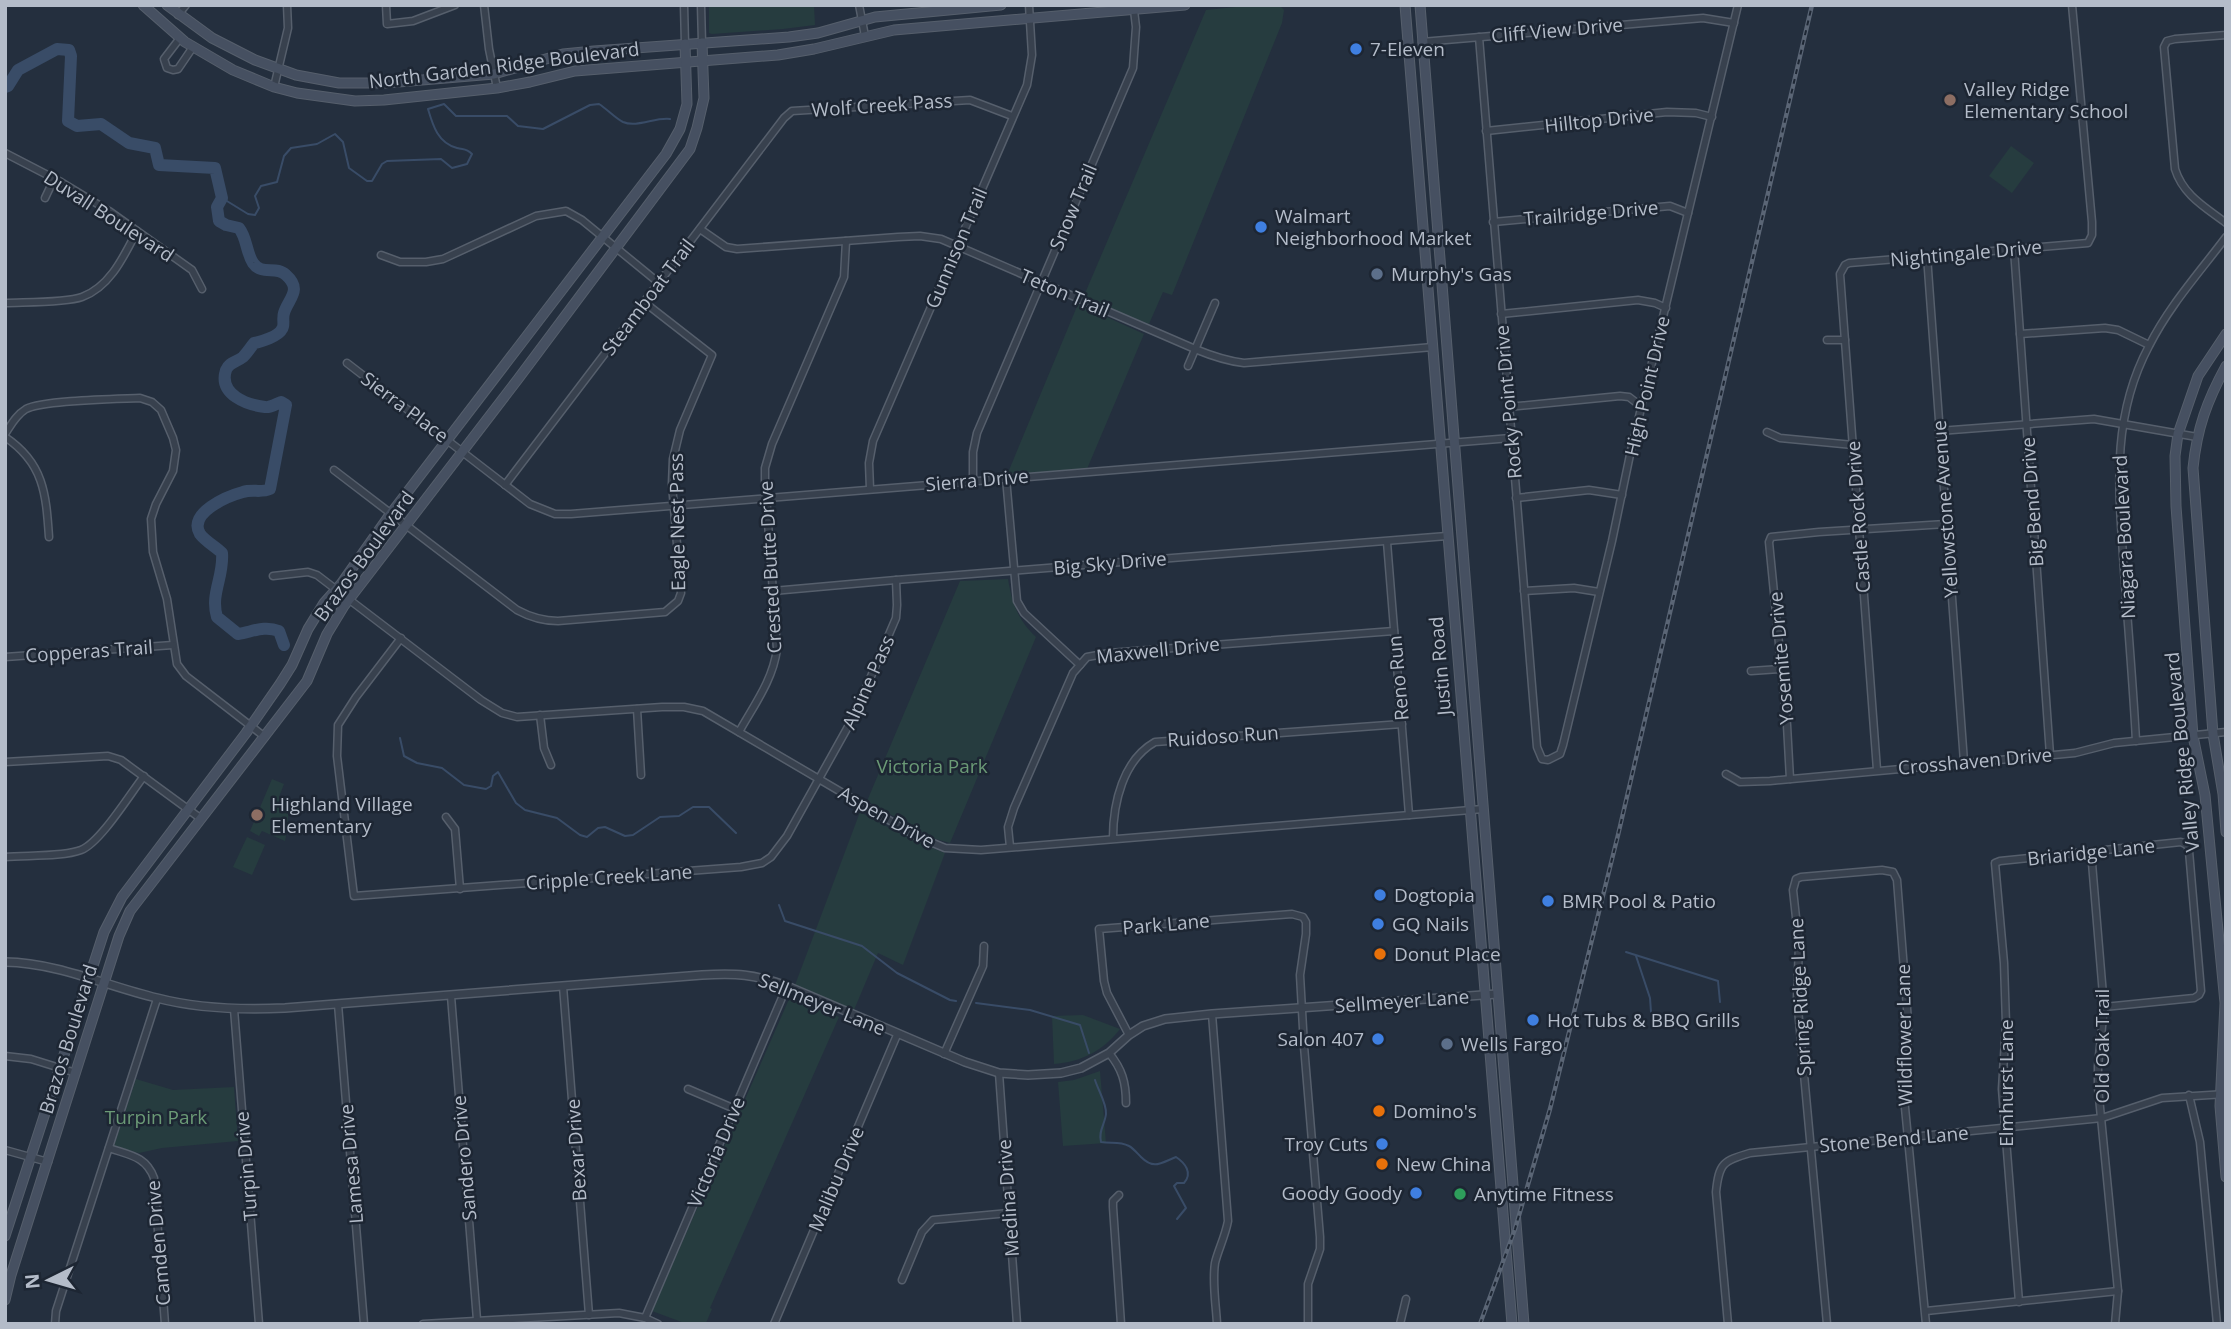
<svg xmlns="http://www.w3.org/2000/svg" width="2231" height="1329" font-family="'Open Sans',sans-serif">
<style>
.green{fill:#263c3f}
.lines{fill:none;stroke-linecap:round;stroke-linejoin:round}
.stream{stroke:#394c67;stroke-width:2}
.river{stroke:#394c67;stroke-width:12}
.minor-casing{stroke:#565f6c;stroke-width:9}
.tertiary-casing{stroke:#565f6c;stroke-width:10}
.secondary-casing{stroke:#565f6c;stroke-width:11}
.minor{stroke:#38414e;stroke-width:6}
.tertiary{stroke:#38414e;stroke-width:7}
.secondary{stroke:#465061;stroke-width:9}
.rail-casing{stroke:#5a6575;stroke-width:4.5}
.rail{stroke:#1d2633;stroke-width:2;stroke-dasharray:5;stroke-linecap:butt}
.shop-dot{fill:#3f7fe0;stroke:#1d2633;stroke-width:2.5}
.education-dot{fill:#8d6e63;stroke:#1d2633;stroke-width:2.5}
.service-dot{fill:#5c6f8a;stroke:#1d2633;stroke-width:2.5}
.food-dot{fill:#e8710a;stroke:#1d2633;stroke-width:2.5}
.leisure-dot{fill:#2e9e5b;stroke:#1d2633;stroke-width:2.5}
.labels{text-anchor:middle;stroke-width:5;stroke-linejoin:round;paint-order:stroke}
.street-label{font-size:19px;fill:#b4bcc9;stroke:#1d2633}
.poi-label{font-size:19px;fill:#b4bcc9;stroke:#1d2633;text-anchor:start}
.park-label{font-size:19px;fill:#6b9a76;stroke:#1d2633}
</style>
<rect width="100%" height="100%" fill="#242f3e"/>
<g class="green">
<path d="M 709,5 L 814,5 L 815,25 L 783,29 L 712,34 L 709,33 Z"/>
<path d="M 1256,5 L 1280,6 L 1284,10 L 1282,23 L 1172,295 L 1163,292 L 1149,324 L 1083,298 L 1206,10 Z"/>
<path d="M 2011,146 L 2034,163 L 2012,193 L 1989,176 Z"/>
<path d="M 1078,304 L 1144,334 L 1087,469 L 1007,475 Z"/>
<path d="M 1008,579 C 1012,603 1018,620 1036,637 L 950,843 L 932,838 L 867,801 L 960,581 Z"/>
<path d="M 272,779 L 284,784 L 279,797 L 288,801 L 288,827 L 285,841 L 262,831 L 259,836 L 250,831 Z"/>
<path d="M 860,812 L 910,839 L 945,853 L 903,965 L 878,953 L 854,1010 L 795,985 Z"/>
<path d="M 247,837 L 265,845 L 252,875 L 233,867 Z"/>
<path d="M 790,997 L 839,1017 L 710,1308 L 712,1309 L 706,1323 L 687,1324 L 652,1311 Z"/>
<path d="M 1083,1015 L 1120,1029 C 1103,1051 1081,1062 1054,1064 L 1052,1016 Z"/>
<path d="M 1100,1071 L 1106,1143 L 1063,1146 L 1058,1082 L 1074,1080 Z"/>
<path d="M 136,1079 L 173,1090 L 234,1087 L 238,1141 L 162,1148 L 139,1153 L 114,1146 Z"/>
</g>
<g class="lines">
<g class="stream">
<path d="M 222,198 L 248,214 L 255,215 L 259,208 L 255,196 L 261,186 L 277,182 L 284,156 L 291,148 L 317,144 L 335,134 L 343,142 L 349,168 L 367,181 L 372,181 L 382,164 L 387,161 L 441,159 L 452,168 L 467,164 L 472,154 C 466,148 464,150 457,148 C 438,143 433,126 428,109 L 444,104 L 456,116 L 507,116 L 518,126 L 543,129 L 590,105 L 599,104 C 607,109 615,118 623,122 C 637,128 655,117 670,119"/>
<path d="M 400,738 L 404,756 L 417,763 L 442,768 L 464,785 L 486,789 L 491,786 L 493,776 L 498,772 L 516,803 L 525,810 L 557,818 L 580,835 L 587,837 L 598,828 L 605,827 L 625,836 L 633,835 L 660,817 L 679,816 L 693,807 L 709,807 L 736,833"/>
<path d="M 779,905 L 785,921 L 862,946 L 897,973 L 950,1000 L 956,1001"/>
<path d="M 1626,952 L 1718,981 L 1720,1002"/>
<path d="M 1636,956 L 1650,998 L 1651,1012"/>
<path d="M 976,1003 L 1030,1010 L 1080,1025 L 1089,1053"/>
<path d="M 1095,1080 C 1098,1090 1107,1104 1106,1114 C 1105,1124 1098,1131 1101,1142 C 1111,1144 1119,1141 1129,1146 C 1133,1148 1137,1153 1141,1157 C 1154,1170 1161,1163 1176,1157 C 1185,1163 1193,1173 1184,1183 L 1177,1183 L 1174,1186 L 1186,1208 L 1177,1219"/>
</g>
<path class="river" d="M 5,87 L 8,86 L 18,70 L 57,49 L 69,50 L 71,56 L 68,121 L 77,126 L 101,124 L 129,143 L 155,148 L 159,165 L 215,168 L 222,198 L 217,207 L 219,221 L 226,225 L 239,228 C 247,238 246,252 253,263 C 262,276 276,265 286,275 C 303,290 288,299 284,313 C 282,319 285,325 282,329 C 279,336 261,342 254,343 C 251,347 247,353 243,357 C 237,362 229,362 226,370 C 218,395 248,405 265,407 C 270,408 276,404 281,402 L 286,405 L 270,489 C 262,493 252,489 243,492 C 228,496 187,513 200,534 C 205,541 216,547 222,553 C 224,577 210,594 217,617 L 238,634 C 252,632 264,625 279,631 L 284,645"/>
<defs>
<g id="minor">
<path d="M 386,5 L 387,24 L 413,21 L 455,5"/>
<path d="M 484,5 L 489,49 L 497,88"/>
<path d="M 684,5 L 685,44"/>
<path d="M 701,5 L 702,43"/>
<path d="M 859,5 L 865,36"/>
<path d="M 178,15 L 186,5"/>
<path d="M 2226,35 L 2175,39 L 2167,41 L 2164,47 L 2175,169 C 2183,195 2205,207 2226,223"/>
<path d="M 1479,37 L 1537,747 L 1542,759 L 1548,760 L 1560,754 L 1563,745 L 1612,541 L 1631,450 L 1738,5"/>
<path d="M 180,38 L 164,59 L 167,68 L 173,70 L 178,69 L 193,47"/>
<path d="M 1422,42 L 1703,18 L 1734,23"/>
<path d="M 274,87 L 288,28 L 287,5"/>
<path d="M 1486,131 L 1667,112 L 1696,113 L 1712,117"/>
<path d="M 5,153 L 61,182 L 109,211 L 192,270 L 202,289"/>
<path d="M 45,198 L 54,179"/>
<path d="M 1493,222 L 1670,206 L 1688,213"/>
<path d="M 700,229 L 726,247 L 737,249 L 898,237 L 920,236 L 941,239 L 1195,349 C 1212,356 1226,361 1244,363 L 1433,347"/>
<path d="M 2014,249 L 2050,755"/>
<path d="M 381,255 L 400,262 L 426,262 L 443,259 L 536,216 L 566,211 L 582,220 L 659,283"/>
<path d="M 1927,256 L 1964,762"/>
<path d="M 5,303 C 25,302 65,303 82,297 C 110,287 124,256 137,231"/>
<path d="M 1501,314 L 1638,300 L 1655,303 L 1666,308"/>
<path d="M 2020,334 L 2105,328 L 2118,330 L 2149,345"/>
<path d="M 1827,340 L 1845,340"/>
<path d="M 347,363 L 530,504 L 555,514 L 571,514 L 1511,438"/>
<path d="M 1188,366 L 1215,303"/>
<path d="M 1508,407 L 1620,396 L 1629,397 L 1642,407"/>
<path d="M 1939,431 L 2094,419 L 2197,437"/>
<path d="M 1767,432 L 1780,438 L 1853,445"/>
<path d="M 5,434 C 11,425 16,415 26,409 C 43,400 117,399 140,398 L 152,402 L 161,410 L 173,438 L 176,450 L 173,471 L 156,504 L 151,519 L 153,552 L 167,599 L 177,664 L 186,676 L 265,737"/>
<path d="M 5,437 C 44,463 46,494 49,537"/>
<path d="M 334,470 L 517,610 C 530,617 543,621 558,621 L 665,612 L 678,601 L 681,593 L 672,484 L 673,459 L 680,430 L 712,355 L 644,302"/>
<path d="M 1006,478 L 1017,601 L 1024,613 L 1080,665"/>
<path d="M 973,481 L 973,452 L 977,433 L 1133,68 L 1136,27 L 1134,10"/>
<path d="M 505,485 L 784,118 L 792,111 L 970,100 L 1012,116"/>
<path d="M 870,489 L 869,463 L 873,441 L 1027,85 L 1032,55 L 1029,5"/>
<path d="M 1516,498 L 1589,490 L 1622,495"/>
<path d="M 1387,542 L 1409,815"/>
<path d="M 273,576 L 308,572 L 317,575 L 481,700 L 502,713 L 517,717 L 662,707 L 684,707 L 703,711 L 916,836 L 945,848 L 981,850 L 1483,809"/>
<path d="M 773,591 L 896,580 L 1447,536"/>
<path d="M 1524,591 L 1574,588 L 1599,592"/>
<path d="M 401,638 L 356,697 L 338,725 L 337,756 L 354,896 L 741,867 L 762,863 L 771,857 L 787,836 L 854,716 L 896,618 L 897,605 L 896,580"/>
<path d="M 5,657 L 173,645"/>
<path d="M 1751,671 L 1780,669"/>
<path d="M 637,709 L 641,775"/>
<path d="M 540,715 L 544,748 L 551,765"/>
<path d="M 739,732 C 754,705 773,680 777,649 L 765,480 L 765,468 L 772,444 L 844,277 L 846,241"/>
<path d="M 2136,741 C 2133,684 2128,627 2124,570 C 2119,492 2110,419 2149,346 C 2169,306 2199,273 2226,237"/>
<path d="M 5,762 L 108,756 L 121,760 L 200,818"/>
<path d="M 1877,770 L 1840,274 L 1845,265 L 1849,263 L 2088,243 L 2092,235 L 2092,222 L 2072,5"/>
<path d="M 1726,774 L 1740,782 L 1770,781 L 2075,753 L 2114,743 L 2226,732"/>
<path d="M 1790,779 L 1787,725 L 1769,542 L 1771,537 L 1819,532 L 1946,524"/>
<path d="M 446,817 L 455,829 L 460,889"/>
<path d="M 1113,838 C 1113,803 1123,760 1155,742 L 1402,724"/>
<path d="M 1010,847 L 1008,827 L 1014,808 L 1073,673 L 1087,657 L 1109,653 L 1394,631"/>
<path d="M 2091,851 L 2104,1007 L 2098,1066 L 2098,1087 L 2118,1291 L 2115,1324"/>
<path d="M 5,857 C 26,855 63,857 81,850 C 100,843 130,794 144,776"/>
<path d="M 563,986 L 589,1315"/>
<path d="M 451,996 L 477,1320"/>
<path d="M 338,1004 L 364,1324"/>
<path d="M 234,1009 L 259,1324"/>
<path d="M 1212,1014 L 1228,1221 C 1225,1237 1218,1250 1215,1263 C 1212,1283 1216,1304 1217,1324"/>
<path d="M 1129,1035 L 1107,993 L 1104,981 L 1099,929 L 1292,914 L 1303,917 L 1306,922 L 1306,934 L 1300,975 L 1304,1046 L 1320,1237 L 1320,1249 L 1308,1284 L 1308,1324"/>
<path d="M 1109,1053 C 1122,1069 1126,1082 1126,1103"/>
<path d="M 944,1054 L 983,966 L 984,946"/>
<path d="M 5,1056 L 31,1059 L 76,1073"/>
<path d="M 999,1073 L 1017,1324"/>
<path d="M 688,1089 L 735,1109"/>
<path d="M 2189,1095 L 2200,1142 L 2217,1324"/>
<path d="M 109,1148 C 129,1155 146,1156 154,1178 L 165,1324"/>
<path d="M 5,1150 L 48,1162"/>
<path d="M 1119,1195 L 1113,1201 L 1113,1207 L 1121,1324"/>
<path d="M 902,1280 L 922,1232 L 933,1220 L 1009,1213"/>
<path d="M 2019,1302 L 2002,1089 L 2006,1024 L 2004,963 L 1995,863 L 2000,861 L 2181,842 L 2187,845 L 2189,851 L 2201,991 L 2199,995 L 2194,998 L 2104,1007"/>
<path d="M 1926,1311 L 2118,1291"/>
<path d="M 645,1318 L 787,986"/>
<path d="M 55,1324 L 56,1311 L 157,999"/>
<path d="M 423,1324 L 619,1313 L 645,1318 L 658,1324"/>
<path d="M 774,1324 L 897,1035"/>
<path d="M 1400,1324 L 1406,1299"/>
<path d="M 1728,1324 L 1716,1192 C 1719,1163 1723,1161 1750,1153 L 2102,1118 L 2162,1098 L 2226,1094"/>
<path d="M 1827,1324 L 1797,998 L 1799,945 L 1793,890 L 1796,879 L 1801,877 L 1882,870 L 1893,872 L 1897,880 L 1908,1021 L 1907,1055 L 1903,1087 L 1926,1324"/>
</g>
<path id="tertiary" d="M 5,962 C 59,963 106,986 157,998 C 199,1009 242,1010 285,1008 L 702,975 C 736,973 754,974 787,986 L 965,1062 L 999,1073 L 1028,1075 L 1061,1073 L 1081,1068 L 1109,1053 L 1129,1035 L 1143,1026 L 1165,1019 L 1212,1014 L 1497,994"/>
<g id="secondary">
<path d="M 143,5 L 185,42 L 233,70 L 274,87 L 297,93 L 355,101 L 384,100 L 497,88 L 530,82 L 575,71 L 778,55 L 814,49 L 894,30 L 1185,5"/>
<path d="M 167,5 L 212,38 L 255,60 L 296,75 L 339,83 L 386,83 L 494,74 L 563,54 L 594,51 L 789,37 L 818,33 L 875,17 L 1001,5"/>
<path d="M 1405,5 L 1512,1324"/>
<path d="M 1420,5 L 1524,1324"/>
<path d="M 2226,334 L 2198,376 L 2178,434 L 2175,456 L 2176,506 L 2193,736 L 2205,795 L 2225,1003 L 2220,1106 L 2226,1177"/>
<path d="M 2226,366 C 2207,401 2197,428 2193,468 L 2213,734 L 2223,794 L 2226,832"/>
<path d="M 5,1236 L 104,932 L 122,897 L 246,733 L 280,684 L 292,665 L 308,629 L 324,603 L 341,584 L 389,516 L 666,154 L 680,129 L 687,104 L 685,44"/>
<path d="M 5,1300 L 11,1275 L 119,936 L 130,911 L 307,681 L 327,634 L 344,606 L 518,379 L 690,149 L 697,128 L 704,98 L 702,43"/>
</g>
</defs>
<use href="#minor" class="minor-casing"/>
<use href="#tertiary" class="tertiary-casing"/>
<use href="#secondary" class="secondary-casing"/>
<use href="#minor" class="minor"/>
<use href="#tertiary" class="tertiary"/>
<use href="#secondary" class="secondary"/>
<defs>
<path id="rail" d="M 1480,1324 L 1515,1229 L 1550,1109 L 1618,835 L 1812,5"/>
</defs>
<use href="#rail" class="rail-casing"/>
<use href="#rail" class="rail"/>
</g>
<g class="shop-dot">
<circle cx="1356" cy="49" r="7"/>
<circle cx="1261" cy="227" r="7"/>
<circle cx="1380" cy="895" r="7"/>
<circle cx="1548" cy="901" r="7"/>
<circle cx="1378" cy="924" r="7"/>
<circle cx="1533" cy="1020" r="7"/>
<circle cx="1378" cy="1039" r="7"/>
<circle cx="1382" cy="1144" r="7"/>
<circle cx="1416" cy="1193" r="7"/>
</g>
<g class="education-dot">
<circle cx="1950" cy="100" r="7"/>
<circle cx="257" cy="815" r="7"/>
</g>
<g class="service-dot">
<circle cx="1377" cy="274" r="7"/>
<circle cx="1447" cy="1044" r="7"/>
</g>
<g class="food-dot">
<circle cx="1380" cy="954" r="7"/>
<circle cx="1379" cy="1111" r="7"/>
<circle cx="1382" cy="1164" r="7"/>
</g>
<circle class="leisure-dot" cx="1460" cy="1194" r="7"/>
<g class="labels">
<g class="street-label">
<text transform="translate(1557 30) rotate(-5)" y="7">Cliff View Drive</text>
<text transform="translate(504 65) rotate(-7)" y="7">North Garden Ridge Boulevard</text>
<text transform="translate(882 105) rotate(-4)" y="7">Wolf Creek Pass</text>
<text transform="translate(1599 120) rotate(-6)" y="7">Hilltop Drive</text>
<text transform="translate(1073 207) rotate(-67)" y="7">Snow Trail</text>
<text transform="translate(1591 213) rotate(-5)" y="7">Trailridge Drive</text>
<text transform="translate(109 216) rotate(33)" y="7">Duvall Boulevard</text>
<text transform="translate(956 248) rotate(-67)" y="7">Gunnison Trail</text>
<text transform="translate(1966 253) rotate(-5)" y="7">Nightingale Drive</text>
<text transform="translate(1065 293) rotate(23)" y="7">Teton Trail</text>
<text transform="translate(648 297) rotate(-53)" y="7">Steamboat Trail</text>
<text transform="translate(1647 386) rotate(-77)" y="7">High Point Drive</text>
<text transform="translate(1508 402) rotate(-95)" y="7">Rocky Point Drive</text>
<text transform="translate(405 407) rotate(37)" y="7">Sierra Place</text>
<text transform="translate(977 480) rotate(-5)" y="7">Sierra Drive</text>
<text transform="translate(2032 502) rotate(-94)" y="7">Big Bend Drive</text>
<text transform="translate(1945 509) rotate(-94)" y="7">Yellowstone Avenue</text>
<text transform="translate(1858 517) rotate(-94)" y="7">Castle Rock Drive</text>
<text transform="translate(677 522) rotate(-91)" y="7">Eagle Nest Pass</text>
<text transform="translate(2124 537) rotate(-93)" y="7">Niagara Boulevard</text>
<text transform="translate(364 556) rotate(-54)" y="7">Brazos Boulevard</text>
<text transform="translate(1110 563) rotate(-5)" y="7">Big Sky Drive</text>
<text transform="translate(770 567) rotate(-93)" y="7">Crested Butte Drive</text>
<text transform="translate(1158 650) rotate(-6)" y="7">Maxwell Drive</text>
<text transform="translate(89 651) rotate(-4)" y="7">Copperas Trail</text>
<text transform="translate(1781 658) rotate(-95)" y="7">Yosemite Drive</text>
<text transform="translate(1440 666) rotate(-95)" y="7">Justin Road</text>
<text transform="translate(1398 678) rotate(-95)" y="7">Reno Run</text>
<text transform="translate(868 682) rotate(-66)" y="7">Alpine Pass</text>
<text transform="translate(1223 736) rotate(-4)" y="7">Ruidoso Run</text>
<text transform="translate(2182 752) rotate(-96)" y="7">Valley Ridge Boulevard</text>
<text transform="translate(1975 761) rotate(-5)" y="7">Crosshaven Drive</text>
<text transform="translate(887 817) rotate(29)" y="7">Aspen Drive</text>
<text transform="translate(2091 852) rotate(-6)" y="7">Briaridge Lane</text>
<text transform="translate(609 877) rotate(-4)" y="7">Cripple Creek Lane</text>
<text transform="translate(1166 924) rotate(-5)" y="7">Park Lane</text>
<text transform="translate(1800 997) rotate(-93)" y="7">Spring Ridge Lane</text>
<text transform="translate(1402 1001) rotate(-4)" y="7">Sellmeyer Lane</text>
<text transform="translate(822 1004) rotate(22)" y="7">Sellmeyer Lane</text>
<text transform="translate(1904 1035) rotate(-91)" y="7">Wildflower Lane</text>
<text transform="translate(68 1039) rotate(-73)" y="7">Brazos Boulevard</text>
<text transform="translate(2102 1046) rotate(-90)" y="7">Old Oak Trail</text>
<text transform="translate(2006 1083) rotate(-90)" y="7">Elmhurst Lane</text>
<text transform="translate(1894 1139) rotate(-5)" y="7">Stone Bend Lane</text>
<text transform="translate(576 1150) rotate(-94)" y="7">Bexar Drive</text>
<text transform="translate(716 1152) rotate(-67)" y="7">Victoria Drive</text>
<text transform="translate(464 1158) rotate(-95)" y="7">Sandero Drive</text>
<text transform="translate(351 1164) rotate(-95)" y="7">Lamesa Drive</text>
<text transform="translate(246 1166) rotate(-95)" y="7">Turpin Drive</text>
<text transform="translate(836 1179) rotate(-67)" y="7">Malibu Drive</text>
<text transform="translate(1008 1198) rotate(-94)" y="7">Medina Drive</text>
<text transform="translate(158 1243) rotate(-95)" y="7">Camden Drive</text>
</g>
<g class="poi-label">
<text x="1370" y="56">7-Eleven</text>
<text x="1964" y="96">Valley Ridge<tspan x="1964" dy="22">Elementary School</tspan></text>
<text x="1275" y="223">Walmart<tspan x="1275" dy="22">Neighborhood Market</tspan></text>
<text x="1391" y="281">Murphy's Gas</text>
<text x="271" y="811">Highland Village<tspan x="271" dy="22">Elementary</tspan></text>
<text x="1394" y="902">Dogtopia</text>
<text x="1562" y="908">BMR Pool &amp; Patio</text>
<text x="1392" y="931">GQ Nails</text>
<text x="1394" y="961">Donut Place</text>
<text x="1547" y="1027">Hot Tubs &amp; BBQ Grills</text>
<text x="1364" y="1046" text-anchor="end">Salon 407</text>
<text x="1461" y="1051">Wells Fargo</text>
<text x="1393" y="1118">Domino's</text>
<text x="1368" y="1151" text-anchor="end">Troy Cuts</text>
<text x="1396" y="1171">New China</text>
<text x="1402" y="1200" text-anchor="end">Goody Goody</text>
<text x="1474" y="1201">Anytime Fitness</text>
</g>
<g class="park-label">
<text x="932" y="773">Victoria Park</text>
<text x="156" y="1124">Turpin Park</text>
</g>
</g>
<rect width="2231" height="1329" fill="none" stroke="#b4bcc9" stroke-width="14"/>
<g transform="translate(49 1280) rotate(265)" stroke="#1d2633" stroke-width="5" paint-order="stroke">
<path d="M0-5L12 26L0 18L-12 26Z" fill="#b4bcc9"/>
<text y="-10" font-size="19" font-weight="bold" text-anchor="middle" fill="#b4bcc9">N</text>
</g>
</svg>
